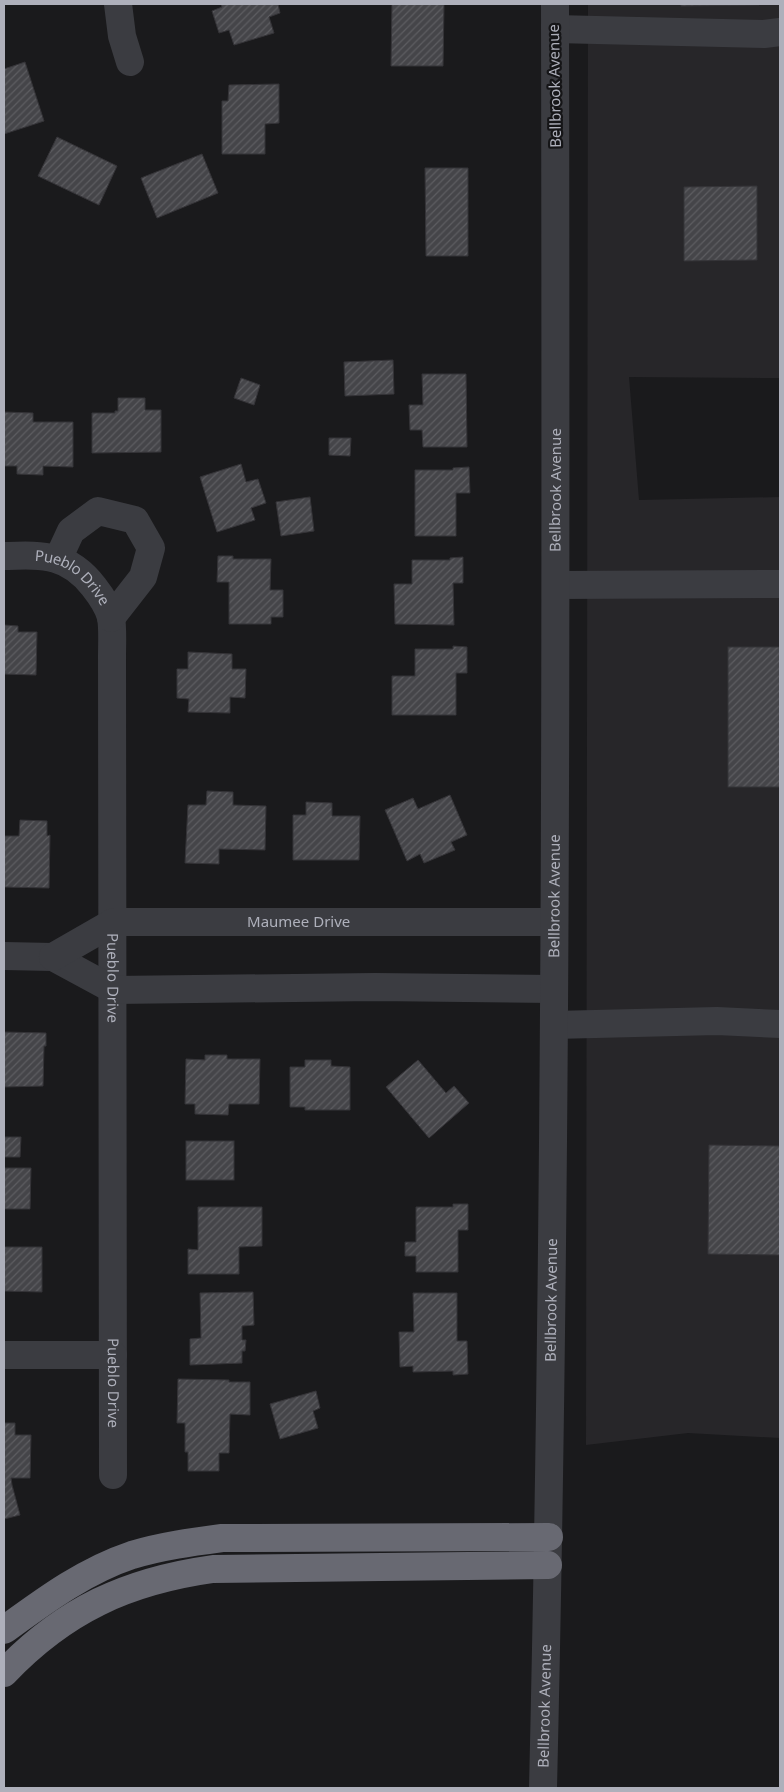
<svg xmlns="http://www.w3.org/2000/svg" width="784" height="1792" font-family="'Noto Sans',sans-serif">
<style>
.built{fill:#272629}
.building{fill:url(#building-hatch);stroke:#353438}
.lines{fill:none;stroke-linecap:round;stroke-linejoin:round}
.minor{stroke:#3b3c41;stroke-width:28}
.highway{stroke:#686972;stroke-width:28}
.labels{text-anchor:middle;stroke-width:4.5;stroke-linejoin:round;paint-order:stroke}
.street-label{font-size:15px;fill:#aeb0bb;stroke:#151517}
</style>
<defs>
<pattern id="building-hatch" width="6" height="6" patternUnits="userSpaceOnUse" patternTransform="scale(1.25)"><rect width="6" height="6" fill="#454549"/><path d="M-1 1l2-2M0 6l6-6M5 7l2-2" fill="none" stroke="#5d5d61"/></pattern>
</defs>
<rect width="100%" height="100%" fill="#1a1a1c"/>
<path class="built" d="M 588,4 L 780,4 L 780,378 L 629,377 L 639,500 L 780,497 L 780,1438 L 688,1433 L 586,1445 Z"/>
<g class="building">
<path d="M 221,4 L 278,4 L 280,13 L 269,17 L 274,33 L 234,45 L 229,30 L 219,33 L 212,11 L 222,7 Z"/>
<path d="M 392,4 L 444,4 L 443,66 L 391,66 Z"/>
<path d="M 681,4 L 759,4 L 759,5 L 681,6 Z"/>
<path d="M 25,62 L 44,121 L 4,134 L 4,69 Z"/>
<path d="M 279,84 L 279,123 L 265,124 L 265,154 L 222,154 L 222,101 L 228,101 L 229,85 Z"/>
<path d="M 57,137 L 117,166 L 99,205 L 38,176 Z"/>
<path d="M 202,154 L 218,193 L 157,218 L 141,178 Z"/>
<path d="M 425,168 L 468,168 L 468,256 L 426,256 Z"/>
<path d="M 757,186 L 757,260 L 684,261 L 684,187 Z"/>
<path d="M 393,360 L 394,394 L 345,396 L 344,362 Z"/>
<path d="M 422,374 L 466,374 L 467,447 L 423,447 L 422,430 L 410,430 L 409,405 L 423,405 Z"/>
<path d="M 241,378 L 260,385 L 254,405 L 234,398 Z"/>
<path d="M 118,398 L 145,398 L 145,410 L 161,410 L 161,452 L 92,453 L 92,413 L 115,413 L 115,411 L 118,411 Z"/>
<path d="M 4,412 L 33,413 L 33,422 L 73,422 L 73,467 L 43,466 L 43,475 L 17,474 L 17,466 L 4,466 Z"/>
<path d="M 329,438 L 351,438 L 350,456 L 329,455 Z"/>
<path d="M 241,464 L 246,482 L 258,479 L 266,503 L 251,508 L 255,520 L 217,532 L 200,477 Z"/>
<path d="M 469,467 L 470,493 L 456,493 L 456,536 L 415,536 L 415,470 L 453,470 L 453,468 Z"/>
<path d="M 310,497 L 314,531 L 281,536 L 276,502 Z"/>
<path d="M 218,556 L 233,556 L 233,559 L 271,559 L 270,590 L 283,590 L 283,617 L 271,617 L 271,624 L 229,624 L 229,582 L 217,582 Z"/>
<path d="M 463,557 L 463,583 L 453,583 L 454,625 L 395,624 L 394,584 L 412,584 L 412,560 L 450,560 L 450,558 Z"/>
<path d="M 4,625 L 18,626 L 18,632 L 37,632 L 36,675 L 4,674 Z"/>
<path d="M 453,646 L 467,647 L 467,673 L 456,673 L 456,715 L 392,715 L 392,676 L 415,676 L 415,649 L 453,649 Z"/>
<rect x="728" y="647" width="52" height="140"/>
<path d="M 188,652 L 232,654 L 232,669 L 246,669 L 245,698 L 230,697 L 230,713 L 188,712 L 189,699 L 177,698 L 177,669 L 188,669 Z"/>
<path d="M 207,791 L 233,792 L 233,805 L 266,806 L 265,850 L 219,849 L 219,864 L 185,863 L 188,805 L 206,805 Z"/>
<path d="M 450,795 L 467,835 L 451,842 L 455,850 L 424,863 L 420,854 L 407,861 L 385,810 L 413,798 L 418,809 Z"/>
<path d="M 306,802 L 332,803 L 332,816 L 360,816 L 359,860 L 293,860 L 293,815 L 306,815 Z"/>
<path d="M 20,820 L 47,821 L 47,836 L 50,835 L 49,888 L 4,887 L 4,836 L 19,836 Z"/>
<path d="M 4,1032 L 46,1033 L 46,1046 L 44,1046 L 43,1086 L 4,1087 Z"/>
<path d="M 205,1055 L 227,1055 L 227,1059 L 260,1059 L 259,1104 L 229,1104 L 228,1115 L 195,1114 L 195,1104 L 185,1104 L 186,1059 L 205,1060 Z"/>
<path d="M 305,1060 L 331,1060 L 331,1066 L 350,1067 L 350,1110 L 305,1110 L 305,1107 L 290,1107 L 290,1067 L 305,1067 Z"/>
<path d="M 418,1060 L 446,1093 L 454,1086 L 469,1103 L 429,1138 L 386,1087 Z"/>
<path d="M 4,1137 L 21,1137 L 20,1157 L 4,1157 Z"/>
<rect x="186" y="1141" width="48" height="39"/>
<path d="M 709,1145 L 780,1146 L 780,1255 L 708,1254 Z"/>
<path d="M 4,1168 L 31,1168 L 30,1209 L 4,1209 Z"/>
<path d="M 453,1204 L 468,1204 L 468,1230 L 458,1230 L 458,1272 L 416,1272 L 416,1256 L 405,1256 L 405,1242 L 416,1242 L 416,1207 L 453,1207 Z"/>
<path d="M 198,1207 L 262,1207 L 262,1246 L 239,1247 L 239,1274 L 188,1274 L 188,1249 L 198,1250 Z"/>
<path d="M 4,1247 L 42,1247 L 42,1292 L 4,1291 Z"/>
<path d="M 253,1292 L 254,1325 L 242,1326 L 242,1340 L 246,1340 L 245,1351 L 242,1351 L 242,1363 L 190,1365 L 190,1339 L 201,1338 L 200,1293 Z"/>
<path d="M 413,1293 L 457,1293 L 457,1341 L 467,1341 L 468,1374 L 453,1375 L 453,1371 L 413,1372 L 413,1366 L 400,1367 L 399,1332 L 414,1332 Z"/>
<path d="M 178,1379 L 229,1380 L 229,1382 L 250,1382 L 250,1415 L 230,1414 L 229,1453 L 219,1453 L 219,1471 L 188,1471 L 188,1452 L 185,1452 L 185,1423 L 177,1423 Z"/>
<path d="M 316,1391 L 320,1408 L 313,1411 L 318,1428 L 280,1439 L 270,1404 Z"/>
<path d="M 4,1423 L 15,1423 L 15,1435 L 31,1435 L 30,1478 L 11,1478 L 12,1485 L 20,1515 L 4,1519 Z"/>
</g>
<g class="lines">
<g class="minor">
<path d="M 118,4 L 122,36 L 130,62"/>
<path d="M 555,29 L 764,34 L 780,32"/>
<path id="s1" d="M 4,556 C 42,555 68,553 94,587 C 101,596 108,606 111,617 C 113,629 112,644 112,656 L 113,1475"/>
<path d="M 58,559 L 71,531 L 98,511 L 135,520 L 151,548 L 143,577 L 111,618"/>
<path d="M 556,585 L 780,584"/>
<path d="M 4,956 L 53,957 L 114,990 L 375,987 L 554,989"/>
<path id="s2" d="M 53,957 L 114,922 L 554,922"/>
<path d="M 554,1025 L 717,1021 L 780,1024"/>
<path d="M 4,1355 L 113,1355"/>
<path id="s3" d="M 543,1788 C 557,1194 556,599 555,4"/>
</g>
<g class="highway">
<path d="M 4,1630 C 44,1601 84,1571 132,1555 C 162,1546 192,1542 222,1538 L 549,1537"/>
<path d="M 4,1673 C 64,1610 127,1581 213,1569 L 548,1565"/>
</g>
</g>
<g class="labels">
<g class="street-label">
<text transform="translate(555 86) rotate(-91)" y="5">Bellbrook Avenue</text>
<text dy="5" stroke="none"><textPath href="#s3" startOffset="1298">Bellbrook Avenue</textPath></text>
<text dy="5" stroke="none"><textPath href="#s1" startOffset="76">Pueblo Drive</textPath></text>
<text dy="5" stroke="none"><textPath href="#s3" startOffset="892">Bellbrook Avenue</textPath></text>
<text dy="5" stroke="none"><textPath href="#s2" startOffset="255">Maumee Drive</textPath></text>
<text dy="5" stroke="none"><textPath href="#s1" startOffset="496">Pueblo Drive</textPath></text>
<text dy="5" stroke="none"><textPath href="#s3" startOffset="488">Bellbrook Avenue</textPath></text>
<text dy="5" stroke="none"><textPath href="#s1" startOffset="901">Pueblo Drive</textPath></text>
<text dy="5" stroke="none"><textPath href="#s3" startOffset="82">Bellbrook Avenue</textPath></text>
</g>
</g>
<rect width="784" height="1792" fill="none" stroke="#aeb0bb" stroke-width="10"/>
</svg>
